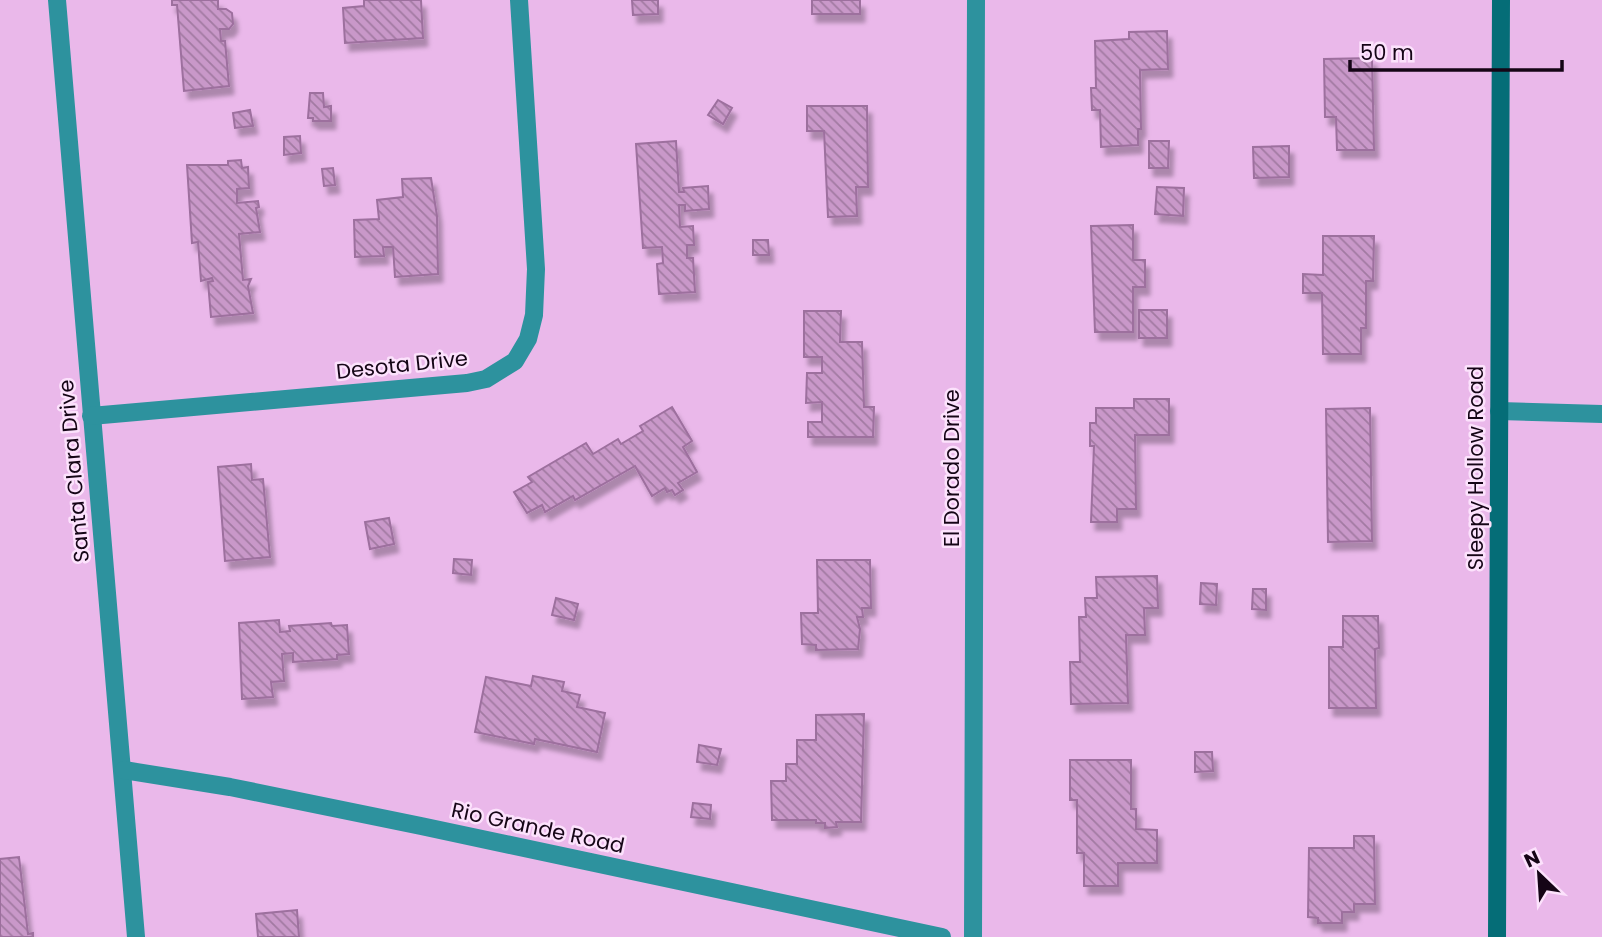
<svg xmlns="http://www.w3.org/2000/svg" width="1602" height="937" font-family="Poppins,sans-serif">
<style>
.building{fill:url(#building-back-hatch);stroke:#9d6f9e;stroke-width:2;filter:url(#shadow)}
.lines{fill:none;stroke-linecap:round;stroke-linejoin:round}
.street{stroke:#2d929e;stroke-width:18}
.secondary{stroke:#056d77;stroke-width:18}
.labels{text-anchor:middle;stroke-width:5;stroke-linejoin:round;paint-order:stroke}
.street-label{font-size:21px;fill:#150516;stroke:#fce2fc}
</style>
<defs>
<pattern id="building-back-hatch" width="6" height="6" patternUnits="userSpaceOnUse" patternTransform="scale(1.75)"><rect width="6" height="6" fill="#c998c9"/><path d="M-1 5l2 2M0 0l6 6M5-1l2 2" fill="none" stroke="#a27aa2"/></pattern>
<filter id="shadow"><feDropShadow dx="4.5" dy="8" stdDeviation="2" flood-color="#0004"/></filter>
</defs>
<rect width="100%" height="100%" fill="#eab8ea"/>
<g class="building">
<path d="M 172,0 L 218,0 L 218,9 L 226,9 L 232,13 L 233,24 L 229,29 L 220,29 L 221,41 L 225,41 L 229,86 L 184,91 L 177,5 L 172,5 Z"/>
<path d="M 364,0 L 421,0 L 423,38 L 345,43 L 343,8 L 364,6 Z"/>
<path d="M 632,0 L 658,0 L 658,14 L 633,15 Z"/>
<rect x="812" y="0" width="48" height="14"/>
<path d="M 1167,31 L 1168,69 L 1140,70 L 1141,129 L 1138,129 L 1138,145 L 1101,147 L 1100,110 L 1092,110 L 1091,88 L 1096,88 L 1095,41 L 1129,39 L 1129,32 Z"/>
<path d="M 1372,58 L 1374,150 L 1337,150 L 1336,117 L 1325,117 L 1324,59 Z"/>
<path d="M 310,93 L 323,93 L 324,107 L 331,106 L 331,121 L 313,121 L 313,118 L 308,118 Z"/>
<path d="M 718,100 L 732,108 L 723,124 L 708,115 Z"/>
<path d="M 807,106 L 867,106 L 868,187 L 856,187 L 857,216 L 828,217 L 824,131 L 807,131 Z"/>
<path d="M 250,110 L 253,126 L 235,128 L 233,113 Z"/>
<path d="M 300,136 L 301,153 L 284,155 L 284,137 Z"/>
<path d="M 676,141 L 679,192 L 684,192 L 683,188 L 708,186 L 709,209 L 685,211 L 685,205 L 679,205 L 680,227 L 693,226 L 694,245 L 687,245 L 687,258 L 693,258 L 695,292 L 659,294 L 657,264 L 663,263 L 662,247 L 643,248 L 636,144 Z"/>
<path d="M 1149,141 L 1169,141 L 1168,168 L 1149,168 Z"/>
<path d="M 1289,146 L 1289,177 L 1254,178 L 1253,147 Z"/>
<path d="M 241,160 L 242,168 L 248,167 L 249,188 L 237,189 L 237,203 L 258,201 L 259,207 L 256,208 L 260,232 L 239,234 L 243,280 L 251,279 L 248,286 L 253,313 L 211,317 L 208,282 L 213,281 L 212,278 L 201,281 L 198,242 L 192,243 L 187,165 L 228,165 L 228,161 Z"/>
<path d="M 333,168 L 335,185 L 324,186 L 322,169 Z"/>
<path d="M 431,178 L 437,216 L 438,274 L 395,277 L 393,247 L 383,247 L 384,256 L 355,257 L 354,220 L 379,219 L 377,200 L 403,197 L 402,179 Z"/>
<path d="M 1157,187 L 1184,188 L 1183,216 L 1155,214 Z"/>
<path d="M 1133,225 L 1133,260 L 1145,260 L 1145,287 L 1133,287 L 1133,332 L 1095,332 L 1091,226 Z"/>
<path d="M 1323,236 L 1374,236 L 1373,281 L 1366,281 L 1366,328 L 1361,328 L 1361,354 L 1323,354 L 1322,293 L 1303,293 L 1303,274 L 1323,275 Z"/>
<path d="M 753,240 L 768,240 L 769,255 L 753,255 Z"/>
<rect x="1139" y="310" width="28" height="28"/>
<path d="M 804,311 L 841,311 L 840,342 L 862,342 L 864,407 L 874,407 L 873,437 L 808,437 L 808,422 L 822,422 L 822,402 L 806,403 L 807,373 L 822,373 L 822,357 L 804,357 Z"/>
<path d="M 1134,399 L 1169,399 L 1169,435 L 1135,435 L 1136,509 L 1117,509 L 1117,522 L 1091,522 L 1094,446 L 1090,446 L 1090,423 L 1096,423 L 1096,408 L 1134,408 Z"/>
<path d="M 672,407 L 692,441 L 683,447 L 697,472 L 678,483 L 683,490 L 675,495 L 672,490 L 667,492 L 665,488 L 652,496 L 635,466 L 575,500 L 573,496 L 545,512 L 542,505 L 527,513 L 514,492 L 532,482 L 528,477 L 586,443 L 593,454 L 618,439 L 621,444 L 643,431 L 640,426 Z"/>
<path d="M 1370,408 L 1372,541 L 1328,542 L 1326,409 Z"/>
<path d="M 251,464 L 252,480 L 263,479 L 270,557 L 225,561 L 218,467 Z"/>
<path d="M 389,518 L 394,544 L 370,549 L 365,522 Z"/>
<path d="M 454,559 L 472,560 L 471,575 L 453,573 Z"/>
<path d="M 817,560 L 870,560 L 871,608 L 862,608 L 863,617 L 857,617 L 860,629 L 858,649 L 816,650 L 816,645 L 802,644 L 801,613 L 818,613 Z"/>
<path d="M 1157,576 L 1158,608 L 1144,608 L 1145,635 L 1126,635 L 1128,703 L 1071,704 L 1070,662 L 1080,662 L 1079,617 L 1086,617 L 1085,598 L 1097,598 L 1096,577 Z"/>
<path d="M 1201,583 L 1217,584 L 1216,605 L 1200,604 Z"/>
<path d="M 1253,589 L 1266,589 L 1266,610 L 1252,609 Z"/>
<path d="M 556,598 L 578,604 L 574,620 L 552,615 Z"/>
<path d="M 1343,616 L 1378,616 L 1379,648 L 1375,649 L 1376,708 L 1329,708 L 1329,647 L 1343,647 Z"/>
<path d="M 279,620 L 280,632 L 290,631 L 289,626 L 331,623 L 332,626 L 347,625 L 349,654 L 337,655 L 337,659 L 293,662 L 293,653 L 282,654 L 284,681 L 271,682 L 273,697 L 242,699 L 239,623 Z"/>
<path d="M 533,676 L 564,682 L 562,691 L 580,695 L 577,707 L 605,713 L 597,752 L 535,739 L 534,744 L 475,732 L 486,677 L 531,686 Z"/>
<path d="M 864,714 L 861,822 L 836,822 L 837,827 L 825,828 L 825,823 L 816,823 L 816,820 L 772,820 L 771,781 L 786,781 L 786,764 L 797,764 L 797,740 L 816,740 L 816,715 Z"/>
<path d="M 699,745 L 721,749 L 717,765 L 697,762 Z"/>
<path d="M 1195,752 L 1212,752 L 1213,771 L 1195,772 Z"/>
<path d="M 1070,760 L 1131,760 L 1131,809 L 1136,809 L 1136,829 L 1157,830 L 1157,863 L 1118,863 L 1118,886 L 1084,886 L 1084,853 L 1077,853 L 1077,800 L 1070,800 Z"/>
<path d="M 693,803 L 711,805 L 710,819 L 691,817 Z"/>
<path d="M 1354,836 L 1374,836 L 1375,904 L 1354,904 L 1354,912 L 1342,912 L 1342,923 L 1318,923 L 1318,918 L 1308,917 L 1309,848 L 1354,848 Z"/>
<path d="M 19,857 L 28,934 L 33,933 L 33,937 L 0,937 L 0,859 Z"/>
<path d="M 297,910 L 299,937 L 258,937 L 256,914 Z"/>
</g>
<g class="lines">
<g class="street">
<path d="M 57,0 L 136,937"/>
<path d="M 1499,411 L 1602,414"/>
<path d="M 91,416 L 467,383 L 486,379 L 515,361 L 528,339 L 534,315 L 536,269 L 519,0"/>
<path d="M 124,770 L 230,787 L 421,826 L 942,937"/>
<path d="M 973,937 L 976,0"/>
</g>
<path class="secondary" d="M 1497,937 L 1501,0"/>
</g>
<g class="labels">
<g class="street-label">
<text transform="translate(402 365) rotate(-6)" y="7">Desota Drive</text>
<text transform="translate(952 468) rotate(-90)" y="7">El Dorado Drive</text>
<text transform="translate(1476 468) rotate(-90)" y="7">Sleepy Hollow Road</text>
<text transform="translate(74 471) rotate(-95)" y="7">Santa Clara Drive</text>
<text transform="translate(538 828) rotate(12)" y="7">Rio Grande Road</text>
</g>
</g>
<g transform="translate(1539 874) rotate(335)" stroke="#fce2fc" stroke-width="5" paint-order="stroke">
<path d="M0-5L12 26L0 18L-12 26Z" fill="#150516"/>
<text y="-10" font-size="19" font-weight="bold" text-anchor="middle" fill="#150516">N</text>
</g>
<path d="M1350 60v10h212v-10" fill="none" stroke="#150516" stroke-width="3.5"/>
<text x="1360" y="60" font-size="21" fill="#150516" stroke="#fce2fc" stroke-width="5" paint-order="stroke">50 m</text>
</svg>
